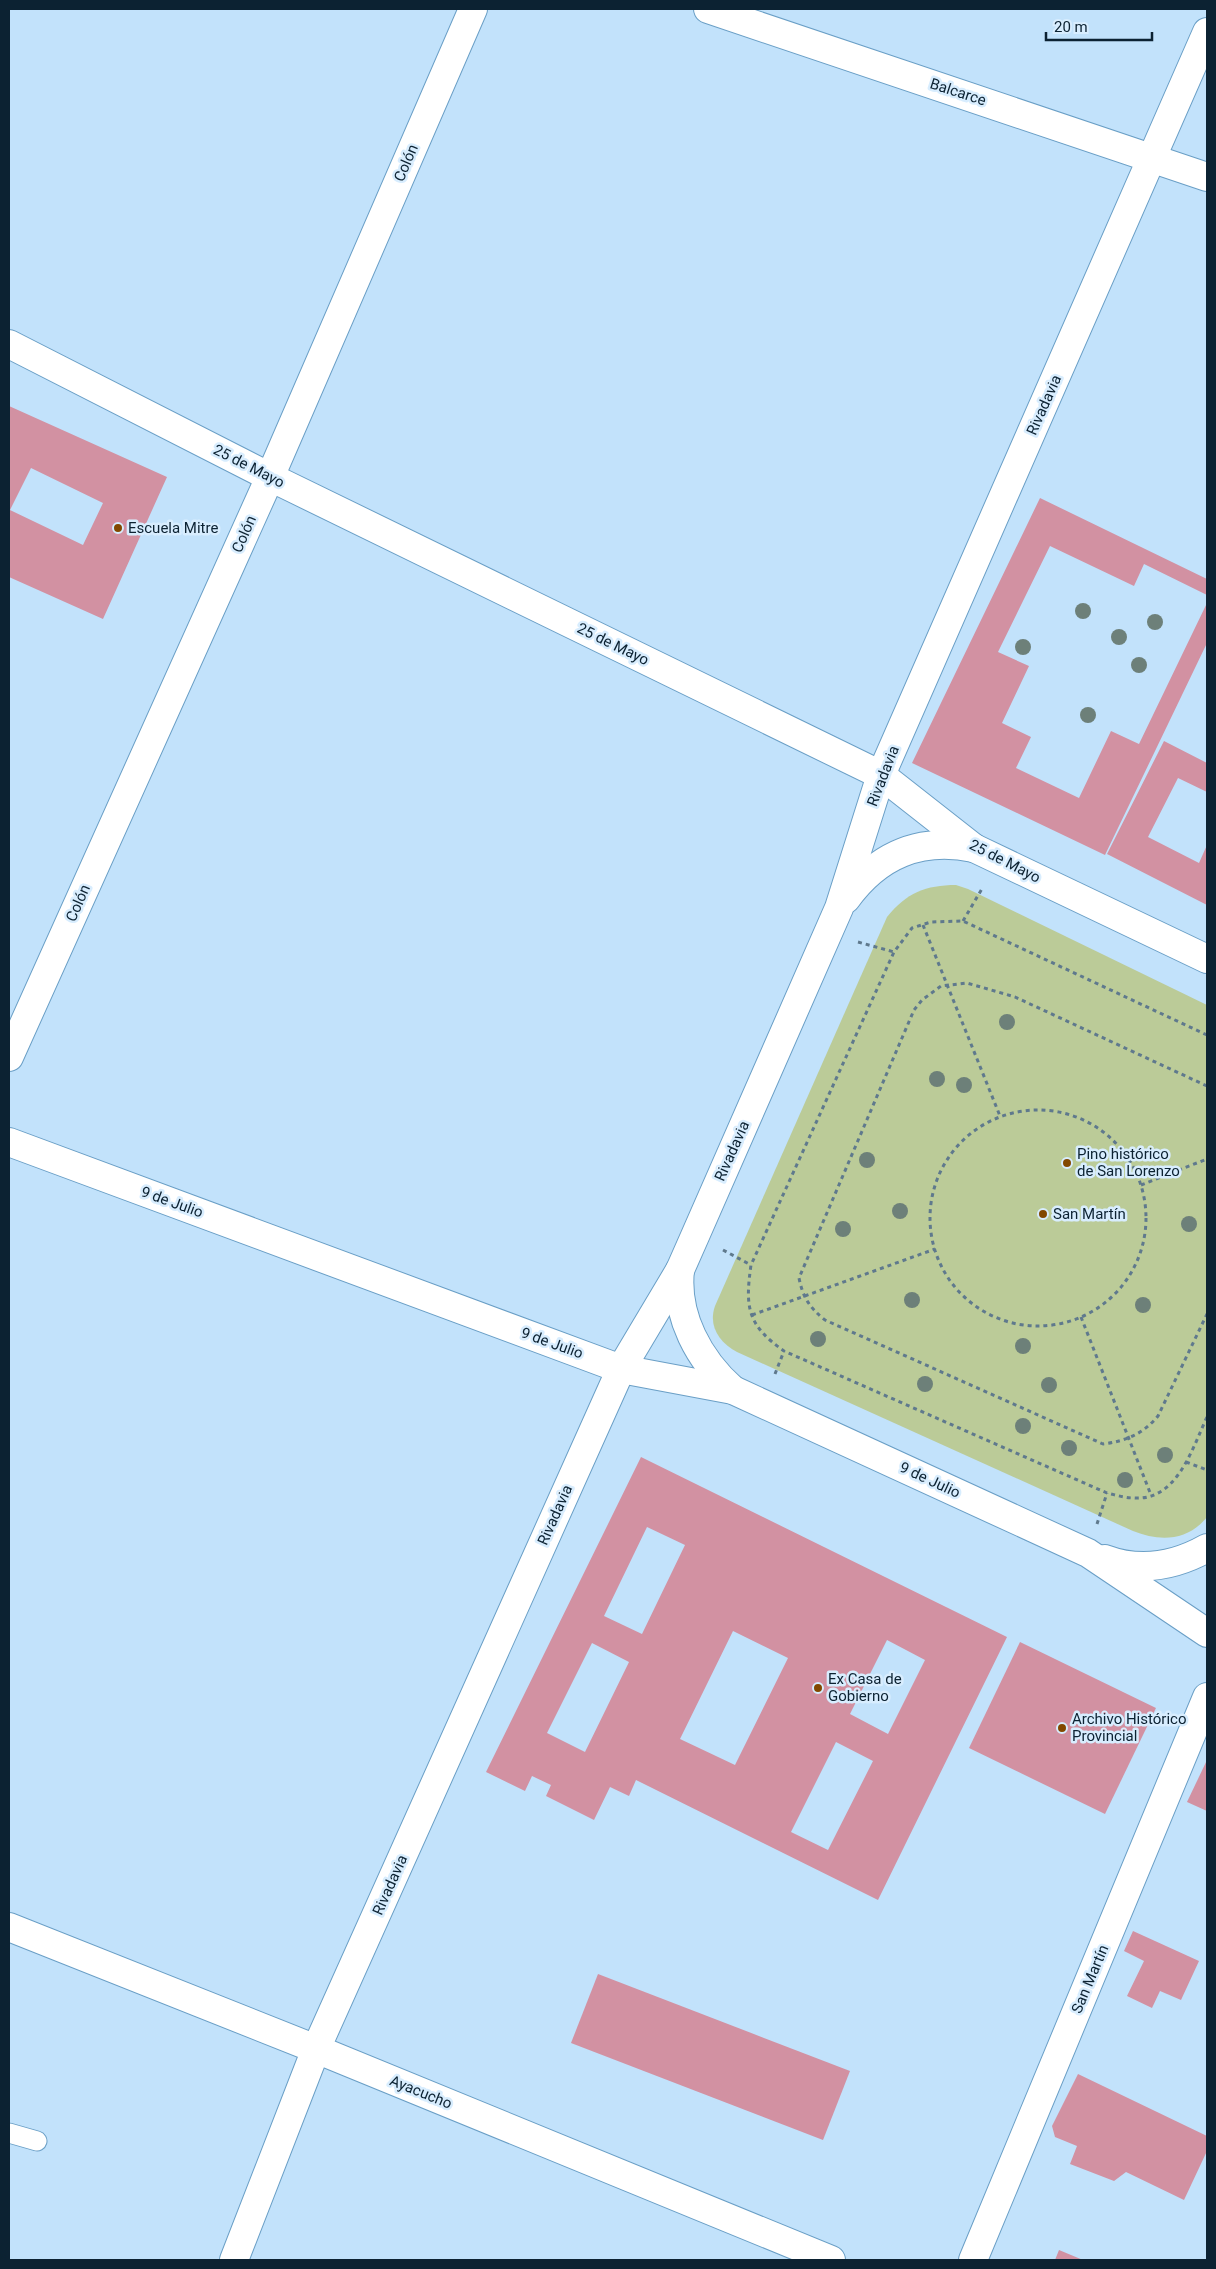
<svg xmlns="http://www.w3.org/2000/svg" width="1216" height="2269" font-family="Roboto,sans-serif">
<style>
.green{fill:#bbcb98}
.building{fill:#d291a2;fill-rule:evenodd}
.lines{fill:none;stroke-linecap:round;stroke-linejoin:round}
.service-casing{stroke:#6a9fc6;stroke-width:21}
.pedestrian-casing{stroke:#6a9fc6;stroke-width:30}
.minor-casing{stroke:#6a9fc6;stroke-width:30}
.path{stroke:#5f798d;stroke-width:3;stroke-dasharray:4 4;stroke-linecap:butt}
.service{stroke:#fff;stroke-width:19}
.pedestrian{stroke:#fff;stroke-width:28}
.minor{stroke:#fff;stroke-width:28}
.tree{fill:#6d8079}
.poi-dot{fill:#824800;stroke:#d8edfe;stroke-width:2}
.labels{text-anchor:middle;stroke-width:5;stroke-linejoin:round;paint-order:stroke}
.street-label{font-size:15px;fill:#0c2232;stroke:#d8edfe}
.poi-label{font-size:15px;fill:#0c2232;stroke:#d8edfe;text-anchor:start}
</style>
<rect width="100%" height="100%" fill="#c2e2fb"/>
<path class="green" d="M 956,885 L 968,889 L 1207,1005 L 1207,1517 C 1188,1541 1160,1542 1133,1531 L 737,1352 C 719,1342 708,1326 715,1306 L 887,917 C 906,893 926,885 956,885 Z"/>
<g class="building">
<path d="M 9,406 L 167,477 L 103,619 L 9,577 ZM 31,468 L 103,503 L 83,545 L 10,510 Z"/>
<path d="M 1040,498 L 1207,579 L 1207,595 L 1144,564 L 1134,586 L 1050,546 L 998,652 L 1029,666 L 1002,723 L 1031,737 L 1016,768 L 1079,798 L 1111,731 L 1139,744 L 1207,603 L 1207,643 L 1105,855 L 912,763 Z"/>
<path d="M 1164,741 L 1207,763 L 1207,792 L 1178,778 L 1148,837 L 1199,863 L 1207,845 L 1207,905 L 1107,854 Z"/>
<path d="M 641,1457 L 1007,1637 L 878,1900 L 636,1780 L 629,1796 L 610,1787 L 594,1820 L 546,1796 L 551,1785 L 532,1776 L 525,1791 L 486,1772 ZM 647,1527 L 685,1545 L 642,1634 L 604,1616 ZM 733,1631 L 788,1658 L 735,1765 L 680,1739 ZM 887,1640 L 925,1660 L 888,1734 L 850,1714 ZM 592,1643 L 629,1662 L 585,1752 L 547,1733 ZM 836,1742 L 873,1761 L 828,1850 L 791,1832 Z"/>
<path d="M 1020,1642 L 1156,1708 L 1105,1814 L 969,1748 Z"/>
<path d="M 1207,1760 L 1207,1811 L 1187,1802 Z"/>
<path d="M 1133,1931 L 1199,1961 L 1181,2000 L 1160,1991 L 1152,2008 L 1127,1996 L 1144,1961 L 1124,1951 Z"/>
<path d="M 598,1974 L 850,2071 L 823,2140 L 571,2043 Z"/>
<path d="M 1078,2074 L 1207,2136 L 1207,2151 L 1184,2200 L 1126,2172 L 1114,2181 L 1070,2164 L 1077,2146 L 1055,2137 L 1052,2126 Z"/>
<path d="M 1059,2250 L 1083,2260 L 1055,2260 Z"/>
</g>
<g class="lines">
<defs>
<path id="service" d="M 9,2133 L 37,2141"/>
<path id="pedestrian" d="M 234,2260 L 316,2049"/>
<g id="minor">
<path d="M 708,9 L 1207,177"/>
<path d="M 9,344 L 270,477 L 881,775 L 974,848 L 1207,959"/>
<path d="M 846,899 C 878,855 920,837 974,848"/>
<path d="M 9,1057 L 270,477 L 473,9"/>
<path d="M 9,1142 L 621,1369 L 733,1390 L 1088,1553 L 1207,1633"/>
<path d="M 680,1270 C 675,1316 699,1360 733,1390"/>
<path d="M 1105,1559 C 1140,1572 1175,1566 1207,1548"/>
<path d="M 9,1927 L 316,2049 L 831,2260"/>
<path d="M 316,2049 L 621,1369 L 680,1270 L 695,1236 L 839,908 L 881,775 L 1207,32"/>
<path d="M 973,2260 L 1207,1697"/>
</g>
</defs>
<use href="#service" class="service-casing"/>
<use href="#pedestrian" class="pedestrian-casing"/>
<use href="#minor" class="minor-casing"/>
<g class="path">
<path d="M 963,921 L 983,887"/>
<path d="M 923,925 L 1000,1116"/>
<path d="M 858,942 L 894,952"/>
<path d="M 1207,1035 L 963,921 L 931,922 L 912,928 L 894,952 L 751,1265 C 745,1307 747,1325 784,1351 L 1107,1493 C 1116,1495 1125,1498 1134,1498 C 1177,1501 1192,1449 1207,1417"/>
<path d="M 1207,1086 L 1015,997 L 967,983 L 941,986 L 922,1000 L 914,1010 L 799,1278 C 803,1298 810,1308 825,1320 L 1103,1444 C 1126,1441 1143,1434 1158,1416 L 1207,1314"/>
<circle cx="1038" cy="1218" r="108"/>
<path d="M 1141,1185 L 1207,1159"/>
<path d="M 723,1250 L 751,1265"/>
<path d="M 752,1315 L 935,1249"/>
<path d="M 1081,1317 L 1151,1495"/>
<path d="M 775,1374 L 784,1351"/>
<path d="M 1186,1462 L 1207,1470"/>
<path d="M 1097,1524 L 1107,1493"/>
</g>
<use href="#service" class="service"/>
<use href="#pedestrian" class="pedestrian"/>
<use href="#minor" class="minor"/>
</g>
<g class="tree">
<circle cx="1083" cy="611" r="8"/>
<circle cx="1155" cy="622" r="8"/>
<circle cx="1119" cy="637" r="8"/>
<circle cx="1023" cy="647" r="8"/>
<circle cx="1139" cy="665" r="8"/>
<circle cx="1088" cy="715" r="8"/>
<circle cx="1007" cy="1022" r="8"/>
<circle cx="937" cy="1079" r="8"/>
<circle cx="964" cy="1085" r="8"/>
<circle cx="867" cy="1160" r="8"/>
<circle cx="900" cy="1211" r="8"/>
<circle cx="1189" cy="1224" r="8"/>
<circle cx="843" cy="1229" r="8"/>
<circle cx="912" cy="1300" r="8"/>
<circle cx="1143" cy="1305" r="8"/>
<circle cx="818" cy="1339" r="8"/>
<circle cx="1023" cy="1346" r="8"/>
<circle cx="925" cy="1384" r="8"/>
<circle cx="1049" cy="1385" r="8"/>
<circle cx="1023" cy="1426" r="8"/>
<circle cx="1069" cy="1448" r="8"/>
<circle cx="1165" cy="1455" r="8"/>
<circle cx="1125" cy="1480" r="8"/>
</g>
<g class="poi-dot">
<circle cx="118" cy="528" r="5"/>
<circle cx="1067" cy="1163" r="5"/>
<circle cx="1043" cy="1214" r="5"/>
<circle cx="818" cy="1688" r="5"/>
<circle cx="1062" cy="1728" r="5"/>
</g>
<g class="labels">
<g class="street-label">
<text transform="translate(958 92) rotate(18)" y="5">Balcarce</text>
<text transform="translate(406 163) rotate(-67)" y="5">Colón</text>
<text transform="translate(1044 405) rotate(-66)" y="5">Rivadavia</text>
<text transform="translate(249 466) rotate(27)" y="5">25 de Mayo</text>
<text transform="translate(244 534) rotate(-66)" y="5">Colón</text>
<text transform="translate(613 644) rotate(26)" y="5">25 de Mayo</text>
<text transform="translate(883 776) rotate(-69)" y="5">Rivadavia</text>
<text transform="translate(1005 861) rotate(27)" y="5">25 de Mayo</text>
<text transform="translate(78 903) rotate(-66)" y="5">Colón</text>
<text transform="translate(732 1151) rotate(-66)" y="5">Rivadavia</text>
<text transform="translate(172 1202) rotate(20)" y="5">9 de Julio</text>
<text transform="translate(552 1343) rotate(20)" y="5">9 de Julio</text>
<text transform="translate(930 1480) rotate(25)" y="5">9 de Julio</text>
<text transform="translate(555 1515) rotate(-66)" y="5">Rivadavia</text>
<text transform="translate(390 1885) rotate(-66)" y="5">Rivadavia</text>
<text transform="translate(1090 1979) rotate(-67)" y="5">San Martín</text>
<text transform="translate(421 2092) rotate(22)" y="5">Ayacucho</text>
</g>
<g class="poi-label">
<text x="128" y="533">Escuela Mitre</text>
<text x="1077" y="1159">Pino histórico<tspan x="1077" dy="17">de San Lorenzo</tspan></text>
<text x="1053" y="1219">San Martín</text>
<text x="828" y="1684">Ex Casa de<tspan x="828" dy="17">Gobierno</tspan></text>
<text x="1072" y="1724">Archivo Histórico<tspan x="1072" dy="17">Provincial</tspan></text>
</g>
</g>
<rect width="1216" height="2269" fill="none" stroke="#0c2232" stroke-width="20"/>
<path d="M1046 32v8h106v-8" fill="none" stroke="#0c2232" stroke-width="2.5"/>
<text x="1054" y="32" font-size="15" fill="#0c2232" stroke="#d8edfe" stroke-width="4" paint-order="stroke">20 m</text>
</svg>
